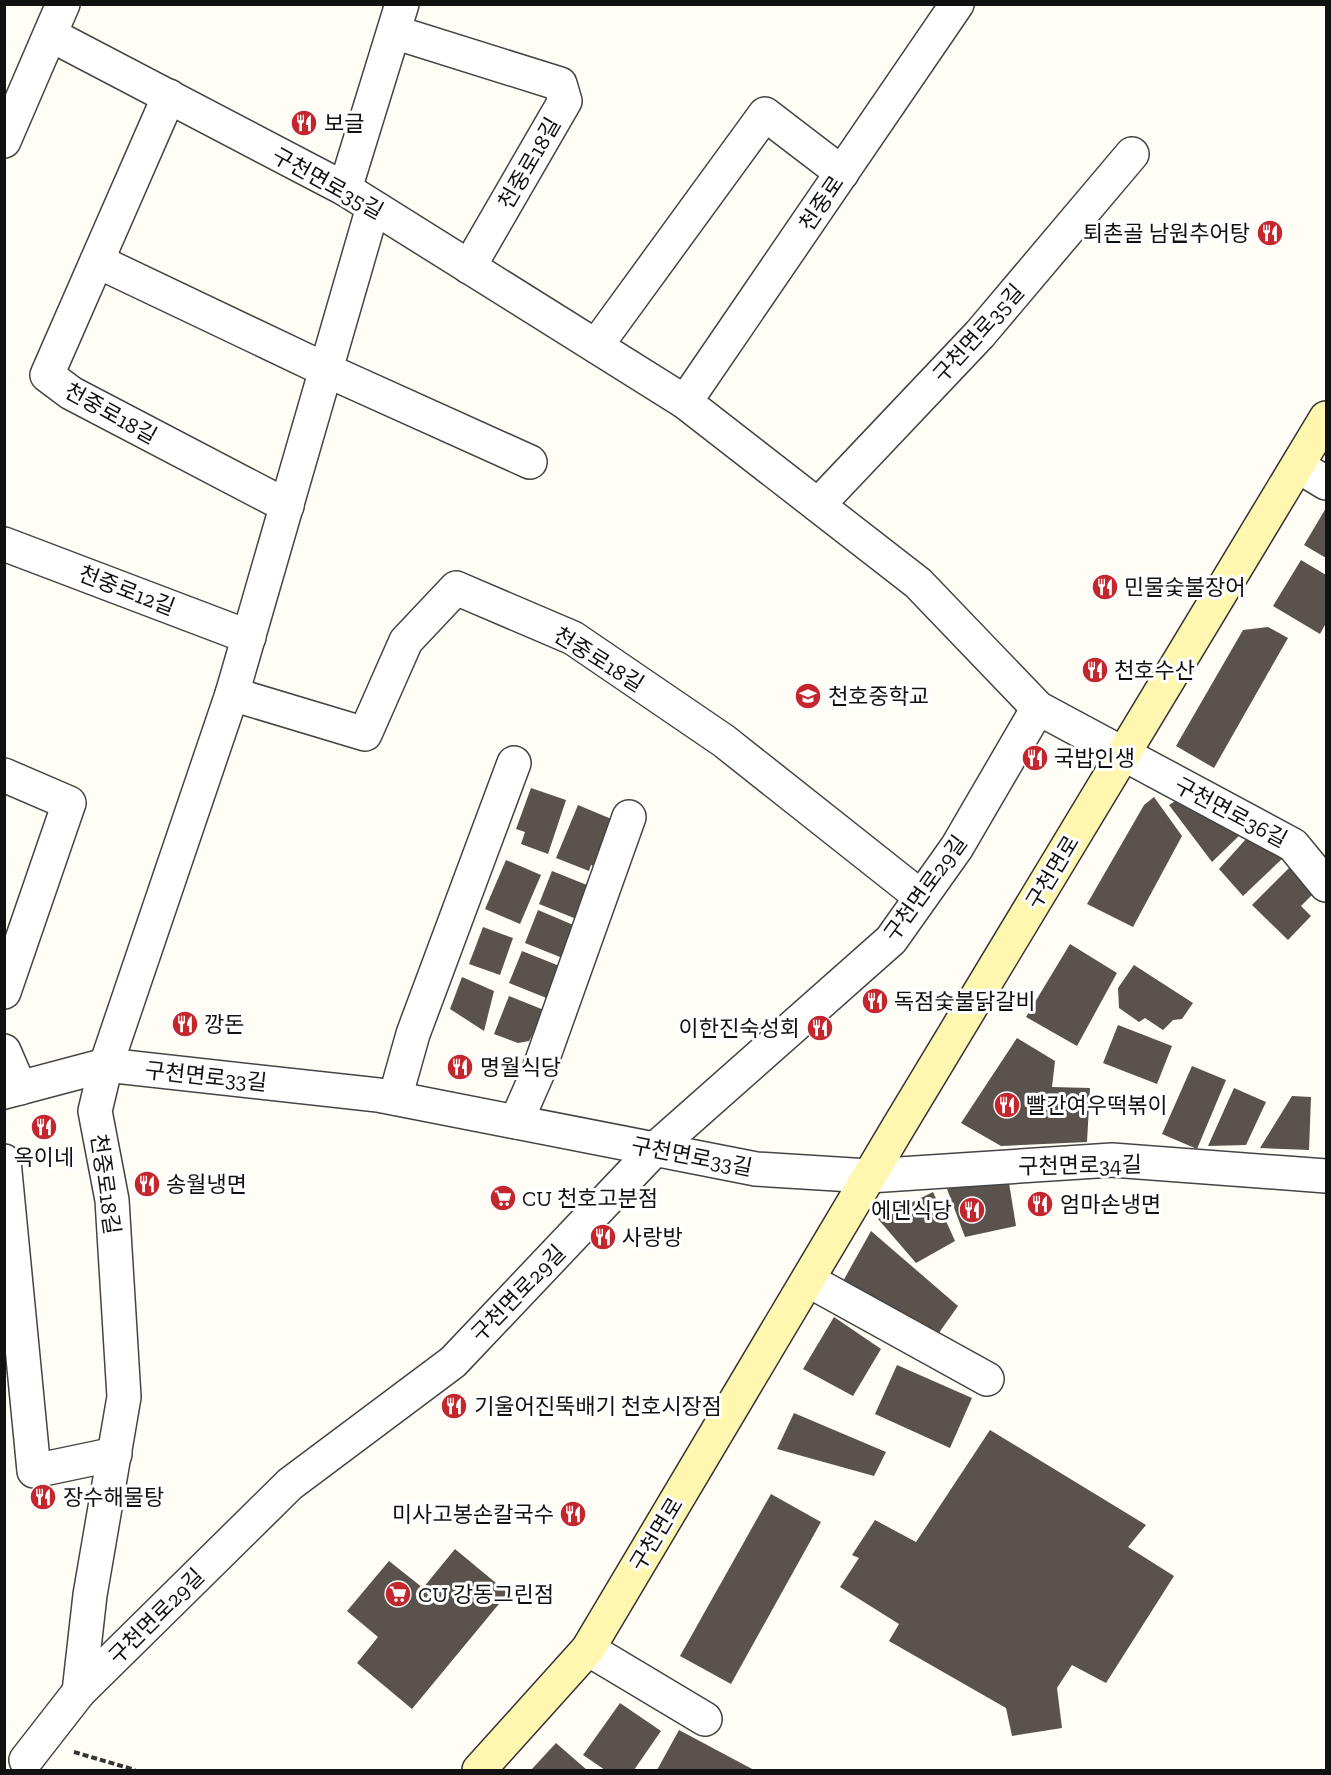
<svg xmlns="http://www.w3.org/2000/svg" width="1331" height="1775" font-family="'Zilla Slab','Noto Sans KR',serif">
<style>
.building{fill:#5a524d}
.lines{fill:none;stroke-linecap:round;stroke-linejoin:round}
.street-casing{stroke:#444;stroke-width:36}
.secondary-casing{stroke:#333;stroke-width:36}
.path{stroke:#333;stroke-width:4;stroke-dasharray:6 3;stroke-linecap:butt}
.street{stroke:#fff;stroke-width:33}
.secondary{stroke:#fff6b0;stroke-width:33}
.labels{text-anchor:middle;stroke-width:6;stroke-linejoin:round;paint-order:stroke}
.poi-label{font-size:22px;fill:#111;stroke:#fff;text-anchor:start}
.street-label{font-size:22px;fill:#111;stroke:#fff}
</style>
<rect width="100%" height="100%" fill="#fffdf5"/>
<g class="building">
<path d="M 1326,508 L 1326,558 L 1304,545 Z"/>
<path d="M 1301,560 L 1326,575 L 1326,623 L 1320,634 L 1273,606 Z"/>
<path d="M 1268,627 L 1288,638 L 1214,768 L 1176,746 L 1243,630 Z"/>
<path d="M 531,788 L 566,800 L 548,854 L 521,844 L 525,832 L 516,829 Z"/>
<path d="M 1183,796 L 1243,832 L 1212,862 L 1169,805 Z"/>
<path d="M 1154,797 L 1182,836 L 1133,927 L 1087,904 L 1144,805 Z"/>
<path d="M 578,805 L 621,823 L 601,869 L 591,865 L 589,871 L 556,858 Z"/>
<path d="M 1246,839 L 1283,858 L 1243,896 L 1219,869 Z"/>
<path d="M 506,860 L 541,875 L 520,924 L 485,909 Z"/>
<path d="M 1293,864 L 1318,889 L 1301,906 L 1311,916 L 1288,940 L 1252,905 Z"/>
<path d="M 552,871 L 592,887 L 579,920 L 539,904 Z"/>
<path d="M 538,910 L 578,927 L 565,959 L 525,943 Z"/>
<path d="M 483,927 L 513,938 L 500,975 L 469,964 Z"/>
<path d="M 1070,944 L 1117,973 L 1077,1046 L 1026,1017 Z"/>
<path d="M 522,951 L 562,967 L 549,999 L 509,983 Z"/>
<path d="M 1134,965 L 1193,1003 L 1182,1019 L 1173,1020 L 1163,1030 L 1145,1018 L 1139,1022 L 1119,1008 L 1118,988 Z"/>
<path d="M 462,977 L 494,991 L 484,1031 L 450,1009 Z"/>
<path d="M 509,996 L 549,1012 L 542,1030 L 534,1032 L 529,1041 L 518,1043 L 494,1034 Z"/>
<path d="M 1118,1025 L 1172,1046 L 1157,1084 L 1103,1063 Z"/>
<path d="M 1017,1038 L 1055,1061 L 1052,1087 L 1090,1088 L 1087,1142 L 1001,1146 L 961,1123 Z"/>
<path d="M 1192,1066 L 1226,1080 L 1197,1149 L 1162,1134 Z"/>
<path d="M 1234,1088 L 1266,1102 L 1246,1145 L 1208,1146 Z"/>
<path d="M 1292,1096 L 1311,1097 L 1309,1150 L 1260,1148 Z"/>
<path d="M 1008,1177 L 1016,1226 L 965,1237 L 947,1189 Z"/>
<path d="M 933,1192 L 955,1241 L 916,1263 L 878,1219 Z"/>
<path d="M 871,1231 L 958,1306 L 936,1337 L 842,1283 Z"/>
<path d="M 834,1317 L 881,1349 L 853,1396 L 803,1369 Z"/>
<path d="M 897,1365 L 972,1398 L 950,1448 L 875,1414 Z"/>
<path d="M 794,1413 L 886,1452 L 874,1476 L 777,1449 Z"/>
<path d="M 990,1430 L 1146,1525 L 1128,1547 L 1174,1576 L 1106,1683 L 1072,1665 L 1057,1688 L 1062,1728 L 1012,1736 L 1006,1708 L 889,1641 L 899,1624 L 840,1587 L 859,1558 L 852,1555 L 875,1520 L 916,1542 Z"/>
<path d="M 771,1494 L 821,1522 L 731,1684 L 680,1656 Z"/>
<path d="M 455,1549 L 508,1593 L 412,1709 L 357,1663 L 378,1637 L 347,1611 L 389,1561 L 423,1588 Z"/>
<path d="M 620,1703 L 661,1731 L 634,1770 L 605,1770 L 583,1755 Z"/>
<path d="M 679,1730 L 754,1770 L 657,1770 Z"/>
<path d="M 556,1743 L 587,1770 L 531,1770 Z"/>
</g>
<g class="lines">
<defs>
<g id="street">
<path d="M 394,32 L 560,84 L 565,101 L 469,267"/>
<path d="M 51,35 L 345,189 L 685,402 L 918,583 L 1038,708 L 1293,845 L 1326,885"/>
<path d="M 169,96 L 47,375 L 71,393 L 287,506"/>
<path d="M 4,141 L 63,4"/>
<path d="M 345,189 L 402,4"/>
<path d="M 97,261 L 326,370 L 530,462"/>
<path d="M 596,346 L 765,114 L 842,173"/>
<path d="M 685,402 L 957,4"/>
<path d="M 1298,466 L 1326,483"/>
<path d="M 818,505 L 980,334 L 1132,154"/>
<path d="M 4,544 L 249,637"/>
<path d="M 232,694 L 365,734 L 406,641 L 456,588 L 573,638 L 724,741 L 921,897"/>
<path d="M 4,775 L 69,803 L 4,992"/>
<path d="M 4,1051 L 20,1088"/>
<path d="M 4,1092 L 106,1065 L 378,1095 L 756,1169 L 869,1176 L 1112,1160 L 1326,1176"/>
<path d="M 395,1098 L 413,1034 L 514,763"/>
<path d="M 516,1122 L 538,1072 L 629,817"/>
<path d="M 4,1161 L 34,1471 L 115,1454"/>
<path d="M 808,1280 L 987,1379"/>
<path d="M 588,1649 L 705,1719"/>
<path d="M 79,1692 L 90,1595 L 124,1397 L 112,1200 L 95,1111 L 106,1065 L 232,694 L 373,207"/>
<path d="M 26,1760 L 79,1692 L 290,1484 L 453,1362 L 655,1149 L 891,940 L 957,847 L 1038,708"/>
</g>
<path id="secondary" d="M 479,1770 L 588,1649 L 899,1126 L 1326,418"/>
</defs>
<use href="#street" class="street-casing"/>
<use href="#secondary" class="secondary-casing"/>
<path class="path" d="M 74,1752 L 135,1770"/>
<use href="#street" class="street"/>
<use href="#secondary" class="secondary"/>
</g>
<defs>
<symbol id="restaurant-disc" viewBox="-11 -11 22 22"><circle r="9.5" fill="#c4262e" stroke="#fff"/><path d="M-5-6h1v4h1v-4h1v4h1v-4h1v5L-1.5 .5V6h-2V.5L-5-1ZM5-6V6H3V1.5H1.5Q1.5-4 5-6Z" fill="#fff"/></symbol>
<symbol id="school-disc" viewBox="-11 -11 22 22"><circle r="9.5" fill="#c4262e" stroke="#fff"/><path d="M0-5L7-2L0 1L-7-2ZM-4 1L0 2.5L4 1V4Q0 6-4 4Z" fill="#fff"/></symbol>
<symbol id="supermarket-disc" viewBox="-11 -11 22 22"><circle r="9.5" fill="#c4262e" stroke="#fff"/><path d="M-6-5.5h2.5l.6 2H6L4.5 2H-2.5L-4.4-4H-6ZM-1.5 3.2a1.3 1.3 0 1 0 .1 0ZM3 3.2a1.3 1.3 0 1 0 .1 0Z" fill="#fff"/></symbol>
</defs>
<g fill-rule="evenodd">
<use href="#restaurant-disc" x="289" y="108" width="30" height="30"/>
<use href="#restaurant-disc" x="1255" y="218" width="30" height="30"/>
<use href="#restaurant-disc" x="1090" y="572" width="30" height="30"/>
<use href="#restaurant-disc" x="1080" y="655" width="30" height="30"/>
<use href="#school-disc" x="793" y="681" width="30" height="30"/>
<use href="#restaurant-disc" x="1020" y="743" width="30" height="30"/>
<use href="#restaurant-disc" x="860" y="986" width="30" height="30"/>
<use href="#restaurant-disc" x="170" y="1009" width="30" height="30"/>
<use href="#restaurant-disc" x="805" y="1013" width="30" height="30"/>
<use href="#restaurant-disc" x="445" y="1052" width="30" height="30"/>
<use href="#restaurant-disc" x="992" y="1090" width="30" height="30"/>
<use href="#restaurant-disc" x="29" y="1112" width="30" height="30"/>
<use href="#restaurant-disc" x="132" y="1169" width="30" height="30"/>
<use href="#supermarket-disc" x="488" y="1183" width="30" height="30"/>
<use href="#restaurant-disc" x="1025" y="1189" width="30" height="30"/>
<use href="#restaurant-disc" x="957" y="1195" width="30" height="30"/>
<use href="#restaurant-disc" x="588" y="1222" width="30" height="30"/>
<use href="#restaurant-disc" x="439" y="1391" width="30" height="30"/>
<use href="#restaurant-disc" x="28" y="1482" width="30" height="30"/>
<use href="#restaurant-disc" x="558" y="1499" width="30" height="30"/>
<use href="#supermarket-disc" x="383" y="1579" width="30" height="30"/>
</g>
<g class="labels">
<g class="poi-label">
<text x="324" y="131">보글</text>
<text x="1250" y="241" text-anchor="end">퇴촌골 남원추어탕</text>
<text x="1124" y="595">민물숯불장어</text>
<text x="1114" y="678">천호수산</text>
<text x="828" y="704">천호중학교</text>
<text x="1054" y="766">국밥인생</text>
<text x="894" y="1009">독점숯불닭갈비</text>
<text x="204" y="1032">깡돈</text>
<text x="800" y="1036" text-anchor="end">이한진숙성회</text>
<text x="480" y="1075">명월식당</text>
<text x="1026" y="1113">빨간여우떡볶이</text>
<text x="44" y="1165" text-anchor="middle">옥이네</text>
<text x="166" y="1192">송월냉면</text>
<text x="522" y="1206">CU 천호고분점</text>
<text x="1060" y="1212">엄마손냉면</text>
<text x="952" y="1218" text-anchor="end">에덴식당</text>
<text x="622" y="1245">사랑방</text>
<text x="474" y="1414">기울어진뚝배기 천호시장점</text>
<text x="63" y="1505">장수해물탕</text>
<text x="554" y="1522" text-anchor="end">미사고봉손칼국수</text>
<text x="418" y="1602">CU 강동그린점</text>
</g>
<g class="street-label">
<text transform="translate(529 163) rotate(-60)" y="8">천중로18길</text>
<text transform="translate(328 183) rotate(29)" y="8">구천면로35길</text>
<text transform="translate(821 203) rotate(-56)" y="8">천중로</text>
<text transform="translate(978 333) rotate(-48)" y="8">구천면로35길</text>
<text transform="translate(111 413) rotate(29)" y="8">천중로18길</text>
<text transform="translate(127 590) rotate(21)" y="8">천중로12길</text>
<text transform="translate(599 659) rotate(32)" y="8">천중로18길</text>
<text transform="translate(1231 812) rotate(28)" y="8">구천면로36길</text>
<text transform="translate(1052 872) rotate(-59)" y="8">구천면로</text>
<text transform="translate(925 888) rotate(-54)" y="8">구천면로29길</text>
<text transform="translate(206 1076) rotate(6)" y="8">구천면로33길</text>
<text transform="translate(692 1156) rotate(11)" y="8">구천면로33길</text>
<text transform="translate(1080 1165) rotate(-1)" y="8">구천면로34길</text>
<text transform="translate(106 1184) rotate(82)" y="8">천중로18길</text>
<text transform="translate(518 1293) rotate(-46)" y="8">구천면로29길</text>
<text transform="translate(656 1534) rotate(-59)" y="8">구천면로</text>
<text transform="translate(156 1616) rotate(-45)" y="8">구천면로29길</text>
</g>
</g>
<rect width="1331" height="1775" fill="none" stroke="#111111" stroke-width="12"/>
</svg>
